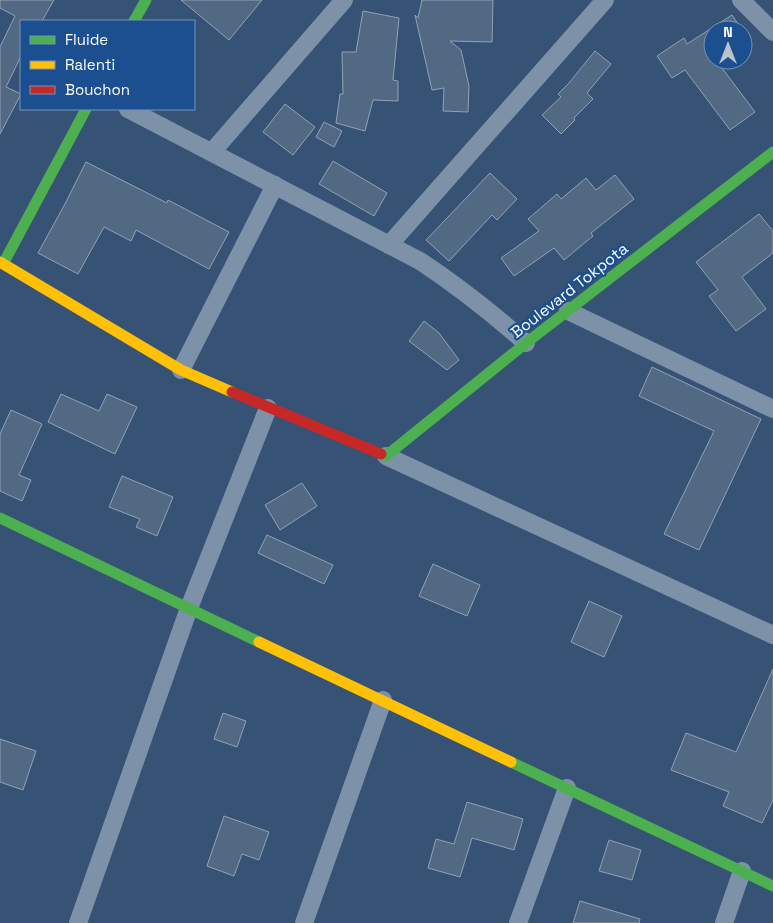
<svg xmlns="http://www.w3.org/2000/svg" width="773" height="923" font-family="'Space Grotesk',sans-serif">
<style>
.building{fill:#526984;stroke:#92a2b6}
.lines{fill:none;stroke-linecap:round;stroke-linejoin:round}
.street{stroke:#7d92a8;stroke-width:18}
.fast{stroke:#4caf50;stroke-width:11}
.slow{stroke:#ffc107;stroke-width:11}
.jam{stroke:#c62828;stroke-width:11}
.labels{text-anchor:middle;stroke-width:4.5;stroke-linejoin:round;paint-order:stroke}
.street-label{font-size:16px;fill:#fff;stroke:#1b4f8f}
</style>
<rect width="100%" height="100%" fill="#365274"/>
<g class="building">
<path d="M 0,0 L 54,0 L 42,21 L 21,21 L 21,56 L 6,87 L 21,94 L 0,134 L 0,47 L 15,16 L 0,8 Z"/>
<path d="M 181,0 L 262,0 L 229,40 Z"/>
<path d="M 422,0 L 493,0 L 492,42 L 450,41 L 461,50 L 469,86 L 468,112 L 443,111 L 444,88 L 432,90 L 415,15 L 418,18 Z"/>
<path d="M 363,11 L 399,18 L 393,80 L 398,81 L 398,101 L 373,100 L 365,131 L 336,123 L 340,94 L 343,94 L 342,52 L 356,52 Z"/>
<path d="M 732,15 L 742,30 L 713,30 L 713,60 L 716,60 L 755,112 L 730,130 L 685,70 L 672,78 L 657,56 L 684,38 L 687,44 Z"/>
<path d="M 595,51 L 611,64 L 587,93 L 593,99 L 574,118 L 575,120 L 561,134 L 542,115 L 561,97 L 558,94 L 569,83 Z"/>
<path d="M 285,104 L 315,127 L 293,155 L 263,132 Z"/>
<path d="M 324,122 L 342,131 L 334,147 L 316,137 Z"/>
<path d="M 333,161 L 387,193 L 374,216 L 319,184 Z"/>
<path d="M 86,162 L 167,203 L 168,200 L 229,232 L 209,269 L 136,230 L 131,241 L 104,227 L 78,274 L 38,253 L 66,202 Z"/>
<path d="M 490,173 L 517,199 L 497,220 L 492,215 L 449,261 L 426,240 Z"/>
<path d="M 615,175 L 634,199 L 591,233 L 593,236 L 564,260 L 554,248 L 514,276 L 501,258 L 539,231 L 528,219 L 557,194 L 561,199 L 586,178 L 596,190 Z"/>
<path d="M 759,214 L 773,231 L 773,253 L 742,277 L 766,309 L 736,331 L 709,296 L 718,290 L 696,262 Z"/>
<path d="M 424,321 L 439,333 L 459,360 L 447,370 L 409,341 Z"/>
<path d="M 652,367 L 761,419 L 699,550 L 664,534 L 714,431 L 639,396 Z"/>
<path d="M 61,394 L 99,411 L 107,394 L 137,407 L 115,454 L 48,422 Z"/>
<path d="M 11,410 L 42,424 L 19,475 L 31,480 L 22,501 L 0,491 L 0,434 Z"/>
<path d="M 122,476 L 173,497 L 157,536 L 136,527 L 140,519 L 109,507 Z"/>
<path d="M 302,483 L 317,506 L 280,530 L 265,505 Z"/>
<path d="M 267,535 L 333,565 L 324,584 L 258,553 Z"/>
<path d="M 433,564 L 480,585 L 467,616 L 419,596 Z"/>
<path d="M 589,601 L 622,616 L 604,657 L 571,642 Z"/>
<path d="M 773,669 L 773,800 L 762,823 L 723,806 L 729,792 L 671,770 L 686,733 L 736,752 Z"/>
<path d="M 223,713 L 246,721 L 237,747 L 214,739 Z"/>
<path d="M 0,739 L 36,751 L 23,790 L 0,782 Z"/>
<path d="M 467,802 L 523,819 L 514,850 L 472,838 L 460,877 L 428,868 L 436,839 L 454,844 Z"/>
<path d="M 224,816 L 269,832 L 259,860 L 242,854 L 234,876 L 207,866 Z"/>
<path d="M 609,840 L 641,850 L 632,880 L 599,871 Z"/>
<path d="M 580,901 L 640,919 L 639,923 L 573,923 Z"/>
</g>
<g class="lines">
<g class="street">
<path d="M 741,0 L 773,32"/>
<path d="M 128,109 L 420,261 C 458,286 492,313 526,343"/>
<path d="M 212,152 L 344,0"/>
<path d="M 389,245 L 605,0"/>
<path d="M 568,311 L 773,409"/>
<path d="M 181,370 L 275,185"/>
<path d="M 386,456 L 773,635"/>
<path d="M 78,923 L 189,608 L 268,408"/>
<path d="M 304,923 L 383,700"/>
<path d="M 518,923 L 567,788"/>
<path d="M 724,923 L 742,871"/>
</g>
<g class="fast">
<path d="M 134,21 L 146,0"/>
<path d="M 3,264 L 86,109"/>
<path d="M 381,454 L 386,456 L 526,343 L 773,152"/>
<path d="M 0,518 L 259,642"/>
<path d="M 511,762 L 773,886"/>
</g>
<g class="slow">
<path d="M 0,262 L 181,370 L 232,392"/>
<path d="M 259,642 L 511,762"/>
</g>
<path class="jam" d="M 232,392 L 381,454"/>
</g>
<g class="labels">
<g class="street-label">
<text transform="translate(569 290) rotate(-38)" y="6">Boulevard Tokpota</text>
</g>
</g>
<rect x="20" y="20" width="175" height="90" fill="#1b4f8f" stroke="#7695bc"/>
<rect x="30" y="36" width="25" height="8" fill="#4caf50" stroke="#7695bc"/>
<text x="65" y="45" font-size="15" fill="#ffffff">Fluide</text>
<rect x="30" y="61" width="25" height="8" fill="#ffc107" stroke="#7695bc"/>
<text x="65" y="70" font-size="15" fill="#ffffff">Ralenti</text>
<rect x="30" y="86" width="25" height="8" fill="#c62828" stroke="#7695bc"/>
<text x="65" y="95" font-size="15" fill="#ffffff">Bouchon</text>
<g transform="translate(728 45)"><circle r="24" fill="#1b4f8f" stroke="#7695bc"/>
<path d="M0-4L9 19L0 12L-9 19Z" fill="#b9c2ce"/>
<text y="-8" font-size="14" font-weight="bold" text-anchor="middle" fill="#ffffff">N</text>
</g>
</svg>
